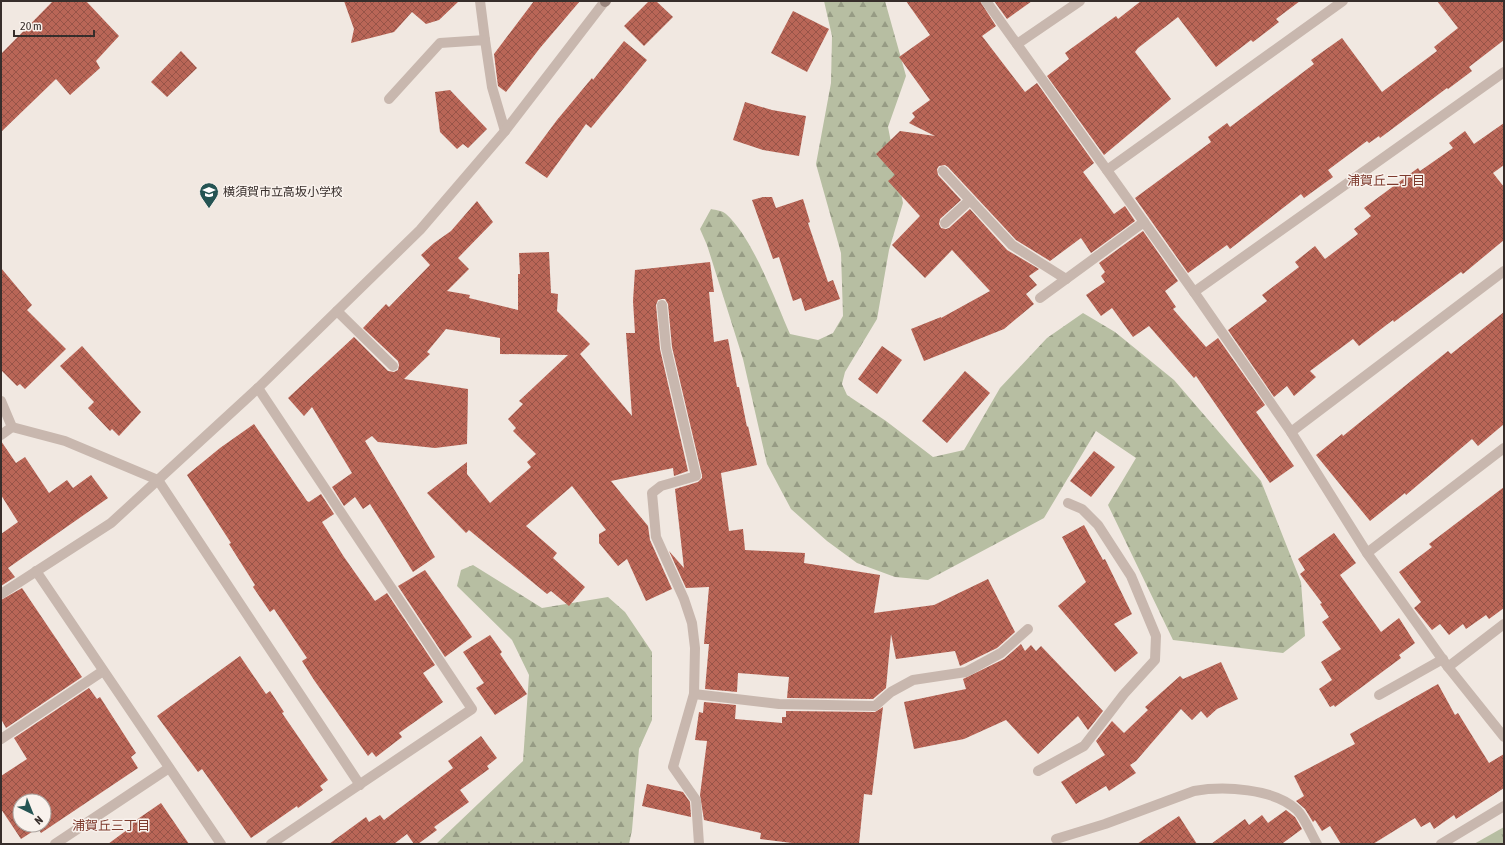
<svg xmlns="http://www.w3.org/2000/svg" width="1505" height="845" font-family="'Asap Condensed','Noto Sans JP',sans-serif">
<style>
.grass{fill:url(#grass-tufts)}
.forest{fill:url(#forest-firs)}
.building{fill:url(#building-cross-hatch);fill-rule:evenodd}
.lines{fill:none;stroke-linecap:round;stroke-linejoin:round}
.lane{stroke:#c8b7ae;stroke-width:10}
.street{stroke:#c8b7ae;stroke-width:10}
.secondary{stroke:#9b877f;stroke-width:10}
.labels{text-anchor:middle;stroke-width:3;stroke-linejoin:round;paint-order:stroke}
.poi-label{font-size:12px;fill:#372e2b;stroke:#f9f2ed;text-anchor:start}
.neighbourhood-label{font-size:13px;fill:#7d3a2d;stroke:#f9f2ed}
</style>
<defs>
<pattern id="grass-tufts" width="24" height="20" patternUnits="userSpaceOnUse"><rect width="24" height="20" fill="#b7bea2"/><path d="M3 7l-1-3M5 7V3M7 7l1-3M15 17l-1-3M17 17v-4M19 17l1-3" fill="none" stroke="#969b84"/></pattern>
<pattern id="forest-firs" width="22" height="20" patternUnits="userSpaceOnUse"><rect width="22" height="20" fill="#b7bea2"/><path d="M5 1l3.5 6h-7zM16 11l3.5 6h-7z" fill="#969b84"/></pattern>
<pattern id="building-cross-hatch" width="8" height="8" patternUnits="userSpaceOnUse"><rect width="8" height="8" fill="#b96657"/><path d="M0 0l8 8M0 8l8-8" fill="none" stroke="#975448"/></pattern>
</defs>
<rect width="100%" height="100%" fill="#f1e8e1"/>
<path class="grass" d="M 1504,827 L 1504,844 L 1474,844 Z"/>
<g class="forest">
<path d="M 824,1 L 885,1 L 906,76 L 888,127 L 903,203 L 889,250 L 877,319 L 845,372 L 842,384 L 847,395 L 886,421 L 933,457 L 964,450 L 1000,388 L 1047,338 L 1083,313 L 1115,332 L 1174,380 L 1261,481 L 1301,582 L 1305,636 L 1283,653 L 1173,640 L 1108,505 L 1136,458 L 1096,431 L 1044,518 L 928,580 L 895,577 L 857,563 L 827,541 L 791,509 L 767,464 L 743,359 L 707,245 L 700,229 L 711,209 C 716,210 723,211 726,214 C 753,238 775,300 790,334 L 818,340 L 833,333 L 843,316 L 841,253 L 816,164 L 831,83 L 832,36 Z"/>
<path d="M 473,565 L 542,608 L 608,597 L 625,612 L 652,652 L 652,720 L 639,749 L 632,830 L 629,844 L 436,844 L 523,761 L 529,675 L 512,640 L 457,586 L 461,570 Z"/>
</g>
<g class="building">
<path d="M 53,1 L 86,1 L 119,36 L 96,61 L 100,68 L 70,95 L 56,79 L 1,132 L 1,54 Z"/>
<path d="M 344,1 L 459,1 L 439,20 L 426,24 L 412,12 L 394,32 L 351,43 L 354,29 Z"/>
<path d="M 534,1 L 580,1 L 540,48 L 506,92 L 498,86 L 494,54 Z"/>
<path d="M 649,1 L 656,1 L 673,17 L 644,46 L 624,26 Z"/>
<path d="M 906,1 L 980,1 L 996,26 L 982,36 L 1025,92 L 1037,83 L 1094,163 L 1083,172 L 1114,214 L 1125,206 L 1135,221 L 1091,253 L 1081,238 L 1050,261 L 1016,240 L 948,167 L 945,165 L 939,166 L 937,169 L 938,175 L 961,200 L 940,219 L 939,224 L 941,228 L 946,229 L 949,228 L 970,209 L 1007,250 L 1039,269 L 1029,276 L 1037,285 L 1026,294 L 1034,304 L 1004,329 L 924,361 L 911,329 L 941,317 L 941,318 L 990,291 L 952,250 L 925,278 L 892,245 L 920,216 L 888,181 L 895,175 L 876,154 L 900,131 L 935,136 L 909,123 L 915,117 L 912,113 L 930,100 L 899,57 L 930,35 Z"/>
<path d="M 994,1 L 1032,1 L 1007,19 Z"/>
<path d="M 1141,1 L 1300,1 L 1276,19 L 1279,22 L 1253,42 L 1251,40 L 1216,67 L 1178,17 L 1138,48 L 1135,52 L 1171,99 L 1104,155 L 1047,76 L 1069,59 L 1065,53 L 1116,16 L 1118,19 Z"/>
<path d="M 1437,1 L 1504,1 L 1504,40 L 1469,67 L 1472,71 L 1448,89 L 1447,88 L 1380,138 L 1379,136 L 1369,143 L 1367,141 L 1328,170 L 1333,177 L 1304,198 L 1301,194 L 1230,249 L 1227,245 L 1188,273 L 1135,198 L 1211,142 L 1208,137 L 1227,123 L 1230,127 L 1314,64 L 1311,60 L 1342,38 L 1382,92 L 1437,51 L 1434,47 L 1458,28 Z"/>
<path d="M 793,11 L 829,29 L 807,72 L 771,53 Z"/>
<path d="M 624,41 L 647,60 L 591,128 L 586,124 L 547,178 L 525,163 L 557,120 L 592,78 L 593,80 Z"/>
<path d="M 181,51 L 197,68 L 167,97 L 151,82 Z"/>
<path d="M 450,90 L 487,129 L 468,148 L 463,144 L 457,149 L 440,132 L 435,92 Z"/>
<path d="M 745,102 L 772,110 L 806,116 L 799,156 L 763,150 L 733,140 Z"/>
<path d="M 1504,123 L 1504,165 L 1493,173 L 1504,187 L 1504,240 L 1463,274 L 1461,272 L 1394,322 L 1393,320 L 1359,346 L 1353,339 L 1310,371 L 1316,377 L 1294,396 L 1287,386 L 1274,397 L 1228,330 L 1267,301 L 1262,295 L 1299,267 L 1295,262 L 1315,246 L 1325,259 L 1358,234 L 1354,229 L 1371,216 L 1364,208 L 1418,168 L 1420,171 L 1453,148 L 1449,143 L 1465,131 L 1474,144 Z"/>
<path d="M 763,197 L 772,197 L 776,208 L 803,199 L 810,222 L 808,223 L 828,282 L 833,280 L 840,299 L 805,311 L 801,298 L 793,301 L 779,257 L 773,259 L 752,200 Z"/>
<path d="M 477,201 L 493,222 L 458,258 L 469,269 L 447,291 L 470,295 L 469,298 L 518,310 L 518,274 L 520,274 L 519,253 L 549,252 L 551,293 L 558,294 L 557,311 L 590,344 L 580,354 L 632,416 L 626,333 L 635,333 L 633,301 L 635,270 L 710,262 L 714,292 L 709,292 L 714,342 L 728,339 L 737,387 L 739,387 L 747,427 L 748,426 L 757,465 L 721,473 L 729,531 L 743,529 L 745,550 L 805,553 L 804,563 L 880,575 L 874,613 L 934,605 L 988,579 L 1015,632 L 997,648 L 960,666 L 955,651 L 896,659 L 891,634 L 886,688 L 873,699 L 787,698 L 789,677 L 738,673 L 737,692 L 705,689 L 709,644 L 704,644 L 709,587 L 686,588 L 669,551 L 684,568 L 675,489 L 698,482 L 702,478 L 702,475 L 672,347 L 668,304 L 665,299 L 662,299 L 658,300 L 656,305 L 660,349 L 688,471 L 674,476 L 673,468 L 611,481 L 648,526 L 650,540 L 672,589 L 646,601 L 627,559 L 618,566 L 599,543 L 599,534 L 606,530 L 572,486 L 526,526 L 557,553 L 553,558 L 585,587 L 569,606 L 551,591 L 547,594 L 469,530 L 466,533 L 427,493 L 467,462 L 467,474 L 490,503 L 531,467 L 527,462 L 536,454 L 513,431 L 516,428 L 508,419 L 523,404 L 519,401 L 568,355 L 500,354 L 500,338 L 446,329 L 427,352 L 430,354 L 404,379 L 468,389 L 467,444 L 435,448 L 378,442 L 372,436 L 365,441 L 435,557 L 413,572 L 370,504 L 363,509 L 355,497 L 344,506 L 332,487 L 352,473 L 312,407 L 304,416 L 288,398 L 354,337 L 388,371 L 394,372 L 398,370 L 399,365 L 398,361 L 363,328 L 386,304 L 389,307 L 430,265 L 421,255 L 434,243 L 451,231 Z"/>
<path d="M 1143,231 L 1178,281 L 1165,291 L 1176,307 L 1173,309 L 1206,347 L 1218,338 L 1265,405 L 1256,412 L 1294,466 L 1270,483 L 1196,376 L 1194,378 L 1149,326 L 1133,337 L 1112,308 L 1101,316 L 1086,295 L 1105,282 L 1101,276 L 1105,272 L 1099,263 Z"/>
<path d="M 1,268 L 32,305 L 27,310 L 66,349 L 25,389 L 20,384 L 17,386 L 1,370 Z"/>
<path d="M 1504,312 L 1504,424 L 1478,446 L 1472,439 L 1406,495 L 1405,493 L 1370,521 L 1316,455 L 1342,434 L 1343,436 L 1448,351 L 1451,354 Z"/>
<path d="M 82,346 L 141,412 L 119,436 L 112,429 L 110,431 L 88,408 L 94,402 L 60,366 Z"/>
<path d="M 882,346 L 902,360 L 877,394 L 858,379 Z"/>
<path d="M 965,371 L 990,393 L 947,443 L 922,421 Z"/>
<path d="M 254,424 L 307,501 L 309,502 L 321,494 L 334,514 L 322,522 L 344,557 L 375,601 L 387,593 L 435,665 L 423,673 L 443,702 L 399,733 L 402,737 L 376,757 L 372,752 L 368,756 L 314,680 L 302,661 L 307,658 L 274,609 L 270,612 L 253,587 L 255,585 L 229,544 L 231,543 L 187,475 L 220,448 Z"/>
<path d="M 1,441 L 16,463 L 25,457 L 49,493 L 67,480 L 73,488 L 91,475 L 108,498 L 8,568 L 15,577 L 1,586 L 1,534 L 18,522 L 1,495 Z"/>
<path d="M 1094,451 L 1115,467 L 1091,497 L 1070,481 Z"/>
<path d="M 1504,487 L 1504,608 L 1489,619 L 1486,615 L 1466,629 L 1463,624 L 1449,635 L 1440,624 L 1432,630 L 1414,608 L 1421,602 L 1399,572 L 1432,547 L 1429,544 Z"/>
<path d="M 1084,525 L 1103,560 L 1105,559 L 1132,614 L 1114,624 L 1138,653 L 1115,672 L 1058,606 L 1086,582 L 1062,537 Z"/>
<path d="M 1334,533 L 1356,563 L 1340,575 L 1381,632 L 1399,618 L 1415,643 L 1399,655 L 1401,658 L 1335,707 L 1334,705 L 1330,707 L 1319,689 L 1332,680 L 1321,662 L 1341,649 L 1322,622 L 1329,617 L 1320,604 L 1322,603 L 1300,574 L 1305,570 L 1298,559 Z"/>
<path d="M 425,570 L 472,637 L 445,657 L 398,586 Z"/>
<path d="M 22,588 L 82,677 L 6,728 L 1,719 L 1,600 Z"/>
<path d="M 490,635 L 502,652 L 500,654 L 527,694 L 495,715 L 476,688 L 484,683 L 463,652 Z"/>
<path d="M 1021,644 L 1025,651 L 1031,645 L 1036,651 L 1041,646 L 1103,711 L 1088,730 L 1078,716 L 1038,754 L 1006,720 L 964,739 L 914,749 L 904,702 L 966,689 L 963,679 L 1004,659 Z"/>
<path d="M 240,656 L 266,694 L 270,691 L 284,712 L 282,713 L 328,780 L 320,786 L 323,790 L 298,808 L 297,806 L 251,838 L 202,769 L 198,772 L 157,716 Z"/>
<path d="M 1221,662 L 1238,699 L 1217,709 L 1207,718 L 1201,711 L 1192,720 L 1181,709 L 1136,761 L 1130,765 L 1136,773 L 1109,791 L 1106,786 L 1076,804 L 1061,782 L 1105,755 L 1096,741 L 1112,721 L 1124,733 L 1148,710 L 1145,707 L 1180,676 L 1183,679 Z"/>
<path d="M 1438,684 L 1455,715 L 1458,713 L 1489,763 L 1504,754 L 1504,788 L 1456,819 L 1454,815 L 1434,829 L 1430,822 L 1421,827 L 1415,818 L 1373,844 L 1341,844 L 1330,826 L 1322,831 L 1315,820 L 1313,822 L 1305,809 L 1296,801 L 1304,796 L 1294,776 L 1355,744 L 1350,734 Z"/>
<path d="M 89,688 L 97,699 L 100,697 L 136,753 L 131,757 L 138,768 L 41,833 L 38,828 L 21,839 L 1,809 L 1,776 L 27,759 L 14,738 ZM 20,801 L 44,801 L 44,825 L 20,825 Z"/>
<path d="M 704,702 L 736,705 L 735,719 L 782,723 L 782,717 L 786,717 L 786,711 L 875,712 L 883,707 L 872,795 L 864,794 L 859,844 L 800,844 L 760,839 L 761,833 L 704,820 L 700,795 L 707,741 L 695,740 L 699,712 L 703,713 Z"/>
<path d="M 481,736 L 497,758 L 487,766 L 489,769 L 460,790 L 469,802 L 434,827 L 437,830 L 418,844 L 414,844 L 407,834 L 394,844 L 329,844 L 366,817 L 369,822 L 380,815 L 384,820 L 453,768 L 448,761 Z"/>
<path d="M 647,784 L 683,792 L 690,802 L 691,817 L 642,806 Z"/>
<path d="M 161,803 L 189,844 L 108,844 L 131,827 L 129,825 Z"/>
<path d="M 1286,810 L 1295,817 L 1302,829 L 1283,843 L 1284,844 L 1211,844 L 1245,819 L 1249,825 L 1262,815 L 1268,823 Z"/>
<path d="M 1179,816 L 1197,844 L 1137,844 Z"/>
</g>
<g class="lines">
<g class="lane">
<path d="M 480,1 L 485,40"/>
<path d="M 694,694 L 779,704 L 875,706 L 891,692 L 913,680 L 966,672 L 1001,653 L 1028,629"/>
<path d="M 1038,771 L 1084,746 L 1124,694 L 1155,660 L 1156,636 L 1131,576 L 1098,525 L 1082,509 L 1068,503"/>
</g>
<g class="street">
<path d="M 986,1 L 1194,292 L 1291,432 L 1367,553 L 1448,667 L 1504,737"/>
<path d="M 1017,44 L 1080,1"/>
<path d="M 389,99 L 440,43 L 485,40 L 492,87 L 505,131"/>
<path d="M 1107,170 L 1343,1"/>
<path d="M 943,171 L 1012,245 L 1066,279"/>
<path d="M 945,223 L 970,200"/>
<path d="M 1194,292 L 1504,72"/>
<path d="M 1040,298 L 1144,222"/>
<path d="M 662,305 L 666,348 L 696,476 L 661,486 L 652,493 L 656,537 L 684,599 L 692,623 L 695,648 L 694,694 L 673,767 L 696,800 L 699,844"/>
<path d="M 337,311 L 393,366"/>
<path d="M 258,388 L 472,709 L 271,844"/>
<path d="M 1,401 L 12,427"/>
<path d="M 1291,432 L 1504,271"/>
<path d="M 1,435 L 12,427 L 65,441 L 158,480 L 360,785"/>
<path d="M 1367,553 L 1504,448"/>
<path d="M 36,571 L 221,844"/>
<path d="M 1,594 L 111,523 L 258,388 L 420,230 L 505,131 L 605,1"/>
<path d="M 1448,667 L 1504,624"/>
<path d="M 1379,695 L 1443,659"/>
<path d="M 1,739 L 103,671"/>
<path d="M 1056,839 L 1105,824 L 1194,791 C 1223,786 1274,788 1297,810 C 1305,818 1311,834 1317,844"/>
<path d="M 55,844 L 169,768"/>
<path d="M 1441,844 L 1504,806"/>
</g>
<path class="secondary" d="M 605,2 L 606,1"/>
</g>
<defs>
<symbol id="school-pin" viewBox="-11 -11 22 30"><path d="M0 17L-7.5 6A9.5 9.5 0 1 1 7.5 6Z" fill="#255453" stroke="#f9f2ed"/><path d="M0-5L7-2L0 1L-7-2ZM-4 1L0 2.5L4 1V4Q0 6-4 4Z" fill="#fff"/></symbol>
</defs>
<g fill-rule="evenodd">
<use href="#school-pin" x="198" y="181" width="22" height="30"/>
</g>
<g class="labels">
<g class="poi-label">
<text x="223" y="196">横須賀市立高坂小学校</text>
</g>
<g class="neighbourhood-label">
<text x="1386" y="185">浦賀丘二丁目</text>
<text x="111" y="830">浦賀丘三丁目</text>
</g>
</g>
<rect width="1505" height="845" fill="none" stroke="#372e2b" stroke-width="4"/>
<g transform="translate(32 813) rotate(137)"><circle r="19" fill="#f9f2ed" stroke="#aba49f"/>
<path d="M0-3L7 15L0 10L-7 15Z" fill="#255453"/>
<text y="-6" font-size="11" font-weight="bold" text-anchor="middle" fill="#372e2b">N</text>
</g>
<path d="M14 30v6h80v-6" fill="none" stroke="#372e2b" stroke-width="2"/>
<text x="20" y="30" font-size="12" fill="#372e2b" stroke="#f9f2ed" stroke-width="3" paint-order="stroke">20 m</text>
</svg>
